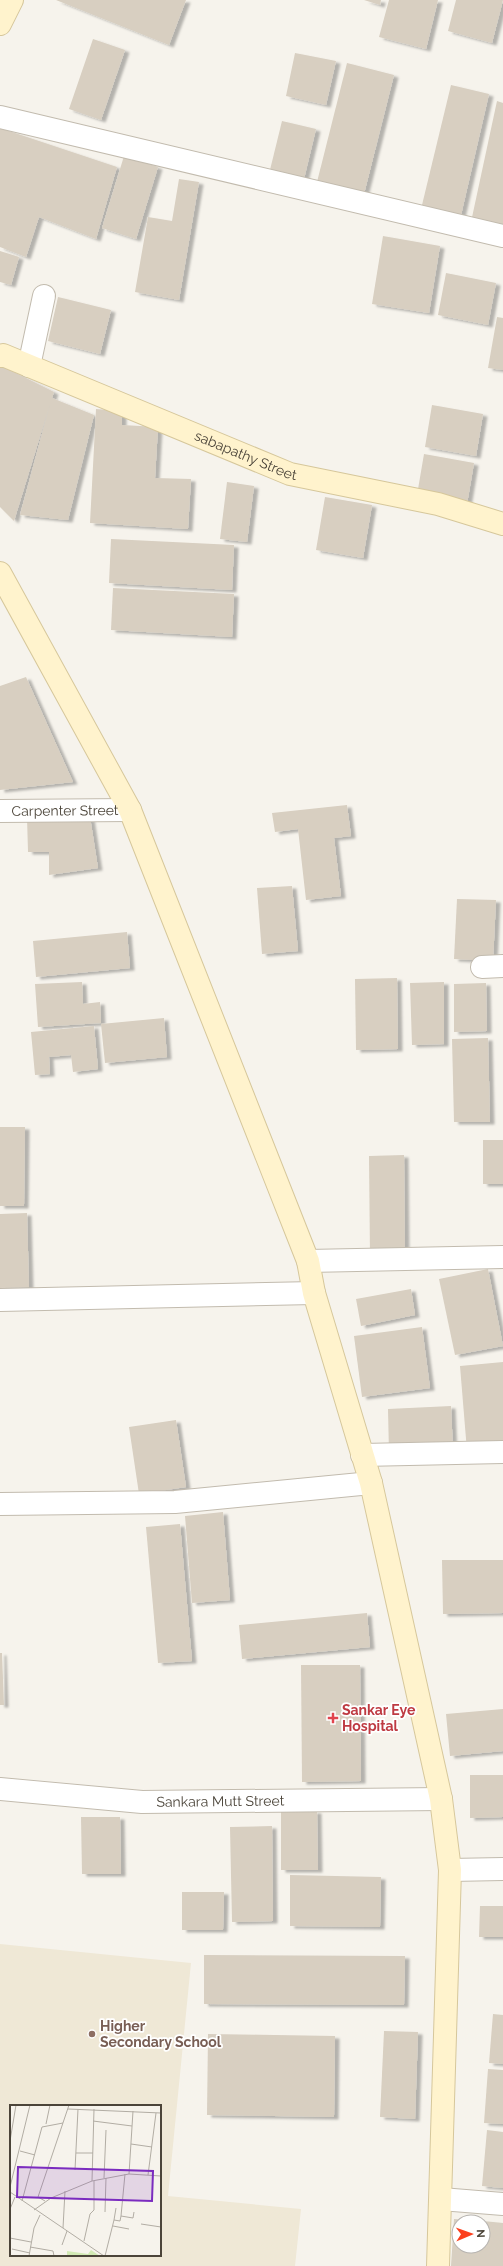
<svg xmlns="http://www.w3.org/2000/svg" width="503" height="2266" font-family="Raleway,sans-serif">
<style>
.education{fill:#efe8d6;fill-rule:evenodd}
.building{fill:#d8cfc1;filter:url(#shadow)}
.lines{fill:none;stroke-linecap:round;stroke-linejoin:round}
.street-casing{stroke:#c2bbae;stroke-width:24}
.secondary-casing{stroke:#d6c79b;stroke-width:24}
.street{stroke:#fff;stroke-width:22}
.secondary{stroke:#fff3cd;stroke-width:22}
.health-dot{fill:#e0444e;stroke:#fff;stroke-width:1.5}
.education-dot{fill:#8d6e63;stroke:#fff;stroke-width:1.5}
.labels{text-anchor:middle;stroke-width:3.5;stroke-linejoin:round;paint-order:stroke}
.street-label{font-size:14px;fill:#4b4439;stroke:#fff}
.health-label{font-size:14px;font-weight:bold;fill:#be3a42;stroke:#fff;text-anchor:start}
.education-label{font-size:14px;font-weight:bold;fill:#785e54;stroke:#fff;text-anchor:start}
.inset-road{fill:none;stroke:#b2ada4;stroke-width:1}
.view{fill:#7b2cbf;fill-opacity:0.15;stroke:#7b2cbf;stroke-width:2}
.inset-edge{fill:none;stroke:#4b4439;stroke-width:2}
</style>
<defs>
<filter id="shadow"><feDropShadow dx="4.5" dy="2.5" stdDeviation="1" flood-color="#0004"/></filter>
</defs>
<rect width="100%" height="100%" fill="#f6f3ec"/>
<path class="education" d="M 0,1944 L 191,1963 L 168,2196 L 301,2209 L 295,2266 L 0,2266 ZM 11,2106 L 160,2106 L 160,2255 L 11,2255 Z"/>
<g class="building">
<path d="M 56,0 L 186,0 L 169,45 Z"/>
<path d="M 364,0 L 381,0 L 380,5 Z"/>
<path d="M 389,0 L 438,0 L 426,49 L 379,37 Z"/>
<path d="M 456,0 L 503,0 L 492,43 L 448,31 Z"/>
<path d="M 93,39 L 125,50 L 101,120 L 69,109 Z"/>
<path d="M 295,53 L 336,61 L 326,105 L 286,96 Z"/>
<path d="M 347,63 L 394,75 L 364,194 L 317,182 Z"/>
<path d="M 451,85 L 489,94 L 461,215 L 422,205 Z"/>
<path d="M 497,101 L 503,103 L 503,229 L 471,222 Z"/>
<path d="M 282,121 L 316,129 L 303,183 L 269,174 Z"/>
<path d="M 0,128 L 117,167 L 96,239 L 39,217 L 26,257 L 0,247 Z"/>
<path d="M 124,156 L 158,167 L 136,239 L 102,228 Z"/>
<path d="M 179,179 L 199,182 L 179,300 L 135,292 L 148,217 L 172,221 Z"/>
<path d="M 383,236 L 440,246 L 429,313 L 372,304 Z"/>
<path d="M 0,251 L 19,257 L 11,285 L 0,282 Z"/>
<path d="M 446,273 L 496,283 L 488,325 L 438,315 Z"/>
<path d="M 58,297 L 111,310 L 100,354 L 48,341 Z"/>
<path d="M 497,317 L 503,318 L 503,370 L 488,368 Z"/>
<path d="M 0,365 L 54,392 L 52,398 L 94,415 L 68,520 L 20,515 L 50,404 L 14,521 L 0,507 Z"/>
<path d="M 432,405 L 483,414 L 476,456 L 425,447 Z"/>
<path d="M 96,409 L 122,411 L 122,425 L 158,427 L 155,478 L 191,479 L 188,529 L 90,523 Z"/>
<path d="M 424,454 L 474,463 L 467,504 L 417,495 Z"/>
<path d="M 227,482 L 254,486 L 247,542 L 220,539 Z"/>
<path d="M 325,497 L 372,505 L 363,558 L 316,550 Z"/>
<path d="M 111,539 L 234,545 L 232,590 L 109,583 Z"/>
<path d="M 113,588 L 234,594 L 232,637 L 111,630 Z"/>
<path d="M 26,677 L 73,782 L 0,790 L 0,686 Z"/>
<path d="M 347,805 L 351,836 L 334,838 L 341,896 L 306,900 L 298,829 L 275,832 L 272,813 Z"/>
<path d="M 27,817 L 90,817 L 98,868 L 49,875 L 49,852 L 28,852 Z"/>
<path d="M 292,886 L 298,951 L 262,954 L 257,888 Z"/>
<path d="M 457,899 L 496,900 L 493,961 L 454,959 Z"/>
<path d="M 127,932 L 130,968 L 36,977 L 33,941 Z"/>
<path d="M 397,978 L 398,1049 L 356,1050 L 355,979 Z"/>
<path d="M 82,982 L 83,1004 L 100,1002 L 101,1023 L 38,1027 L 35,984 Z"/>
<path d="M 444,982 L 444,1044 L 412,1045 L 410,983 Z"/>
<path d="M 486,983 L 487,1031 L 454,1032 L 454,984 Z"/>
<path d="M 164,1018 L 167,1057 L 105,1063 L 101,1024 Z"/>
<path d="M 94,1026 L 98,1069 L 73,1072 L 71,1055 L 49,1057 L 50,1074 L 35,1075 L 31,1032 Z"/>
<path d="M 488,1038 L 490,1122 L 454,1122 L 452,1039 Z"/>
<path d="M 0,1127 L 25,1127 L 24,1206 L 0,1206 Z"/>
<rect x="483" y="1140" width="20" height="44"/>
<path d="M 404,1155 L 405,1257 L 370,1258 L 369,1156 Z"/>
<path d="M 27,1213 L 29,1287 L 0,1288 L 0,1214 Z"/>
<path d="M 488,1269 L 503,1346 L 455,1355 L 439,1279 Z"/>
<path d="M 411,1289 L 415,1315 L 361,1326 L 356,1299 Z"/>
<path d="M 422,1327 L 430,1388 L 362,1397 L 354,1336 Z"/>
<path d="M 503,1362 L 503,1448 L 467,1451 L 460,1366 Z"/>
<path d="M 451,1406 L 453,1451 L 389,1454 L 388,1409 Z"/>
<path d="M 176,1420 L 186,1487 L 139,1494 L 129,1427 Z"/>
<path d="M 223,1512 L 230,1600 L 192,1603 L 185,1516 Z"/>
<path d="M 180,1524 L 192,1661 L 158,1663 L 146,1527 Z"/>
<path d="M 442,1560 L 503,1560 L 503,1613 L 443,1614 Z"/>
<path d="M 367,1613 L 370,1647 L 242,1659 L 239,1625 Z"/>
<path d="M 0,1653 L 2,1653 L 4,1705 L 0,1705 Z"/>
<path d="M 301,1665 L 360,1665 L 361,1781 L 302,1782 Z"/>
<path d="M 503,1709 L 503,1751 L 450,1756 L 446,1714 Z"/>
<path d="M 470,1775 L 503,1775 L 503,1817 L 470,1818 Z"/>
<path d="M 281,1811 L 317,1811 L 318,1870 L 281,1870 Z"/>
<path d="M 81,1817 L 120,1817 L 121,1874 L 82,1874 Z"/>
<path d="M 272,1826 L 273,1921 L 232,1922 L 230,1827 Z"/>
<path d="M 290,1875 L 381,1877 L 380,1927 L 290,1926 Z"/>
<path d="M 182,1892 L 224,1892 L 223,1930 L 182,1930 Z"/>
<path d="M 480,1906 L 503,1906 L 503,1937 L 479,1937 Z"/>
<path d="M 204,1955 L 405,1956 L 404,2005 L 204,2004 Z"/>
<path d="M 493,2014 L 503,2015 L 503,2064 L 489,2063 Z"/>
<path d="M 384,2031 L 418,2032 L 415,2119 L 380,2117 Z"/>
<path d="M 208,2034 L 335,2036 L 334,2117 L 207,2115 Z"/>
<path d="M 488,2069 L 503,2070 L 503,2124 L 484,2123 Z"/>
<path d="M 487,2130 L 503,2132 L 503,2188 L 482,2186 Z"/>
<path d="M 454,2219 L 479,2221 L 459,2222 L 459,2246 L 483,2246 L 483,2221 L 503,2223 L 503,2266 L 451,2266 Z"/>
</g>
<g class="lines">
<defs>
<g id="street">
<path d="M 0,117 L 503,236"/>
<path d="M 29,366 L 44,296"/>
<path id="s1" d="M 0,811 L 130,810"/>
<path d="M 482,967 L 503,966"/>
<path d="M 308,1261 L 503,1257"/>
<path d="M 0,1300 L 314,1293"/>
<path d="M 362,1455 L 503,1452"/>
<path d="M 0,1504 L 175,1502 L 371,1483"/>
<path id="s2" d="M 0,1789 L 142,1802 L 441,1799"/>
<path d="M 450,1870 L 503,1869"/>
<path d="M 441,2199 L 503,2204"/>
</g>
<g id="secondary">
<path d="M 0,24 L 12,0"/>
<path id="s3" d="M 0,356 L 3,355 L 290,474 L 438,504 L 503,524"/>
<path d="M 0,573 L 130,810 L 308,1261 L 314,1293 L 371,1483 L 441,1799 L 450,1870 L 438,2266"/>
</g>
</defs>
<use href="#street" class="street-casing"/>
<use href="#secondary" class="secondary-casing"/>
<use href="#street" class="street"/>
<use href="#secondary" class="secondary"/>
</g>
<path class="health-dot" d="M331 1712h4v4h4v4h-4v4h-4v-4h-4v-4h4z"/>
<circle class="education-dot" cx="92" cy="2034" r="4"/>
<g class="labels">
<g class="street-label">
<text dy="5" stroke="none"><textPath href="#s3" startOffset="266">sabapathy Street</textPath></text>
<text dy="5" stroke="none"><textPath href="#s1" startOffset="65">Carpenter Street</textPath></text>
<text dy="5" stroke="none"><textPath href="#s2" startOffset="221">Sankara Mutt Street</textPath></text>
</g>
<g class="health-label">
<text x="342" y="1715">Sankar Eye<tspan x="342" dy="16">Hospital</tspan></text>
</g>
<g class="education-label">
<text x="100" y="2031">Higher<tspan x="100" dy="16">Secondary School</tspan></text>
</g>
</g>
<g transform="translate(10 2105)">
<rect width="151" height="151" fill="#f6f3ec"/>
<path d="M 81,145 L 90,151 L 57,151 L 57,146 L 78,149 Z" fill="#d2eab5"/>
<path class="inset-road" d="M 58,4 L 151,8M 83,16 L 122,21M 36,19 L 40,0M 0,36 L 6,0M 121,39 L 142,42M 10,46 L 25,50M 66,48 L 83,48M 65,65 L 68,4M 119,69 L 123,6M 138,70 L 146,8M 94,73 L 96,25M 82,76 L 84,4M 0,82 L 20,0M 0,87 L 94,151M 12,96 L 32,22 L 53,18M 35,96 L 28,92 L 59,0M 0,104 L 5,92M 24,105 L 41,93 L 82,76 L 119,69 L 151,71M 95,107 L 96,73M 111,111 L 123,113 L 124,107M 104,115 L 106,103M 131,119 L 151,122M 103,121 L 119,124M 53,123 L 55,86M 0,133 L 21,137M 74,136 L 80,109 L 84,105 L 84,76M 52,140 L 57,126M 20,142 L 43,146 L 44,151M 2,144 L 20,148M 19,151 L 24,123 L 30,110M 95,151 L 104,115 L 110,116 L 111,111 L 115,69"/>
<path class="view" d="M 8,62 L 143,66 L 142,96 L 7,92 Z"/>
<rect width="151" height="151" class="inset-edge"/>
</g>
<g transform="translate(471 2234) rotate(88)"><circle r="19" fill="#ffffff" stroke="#b7b4b0"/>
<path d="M0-3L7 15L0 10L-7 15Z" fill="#fc3f1d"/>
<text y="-6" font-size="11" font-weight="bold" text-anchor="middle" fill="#4b4439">N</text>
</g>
</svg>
